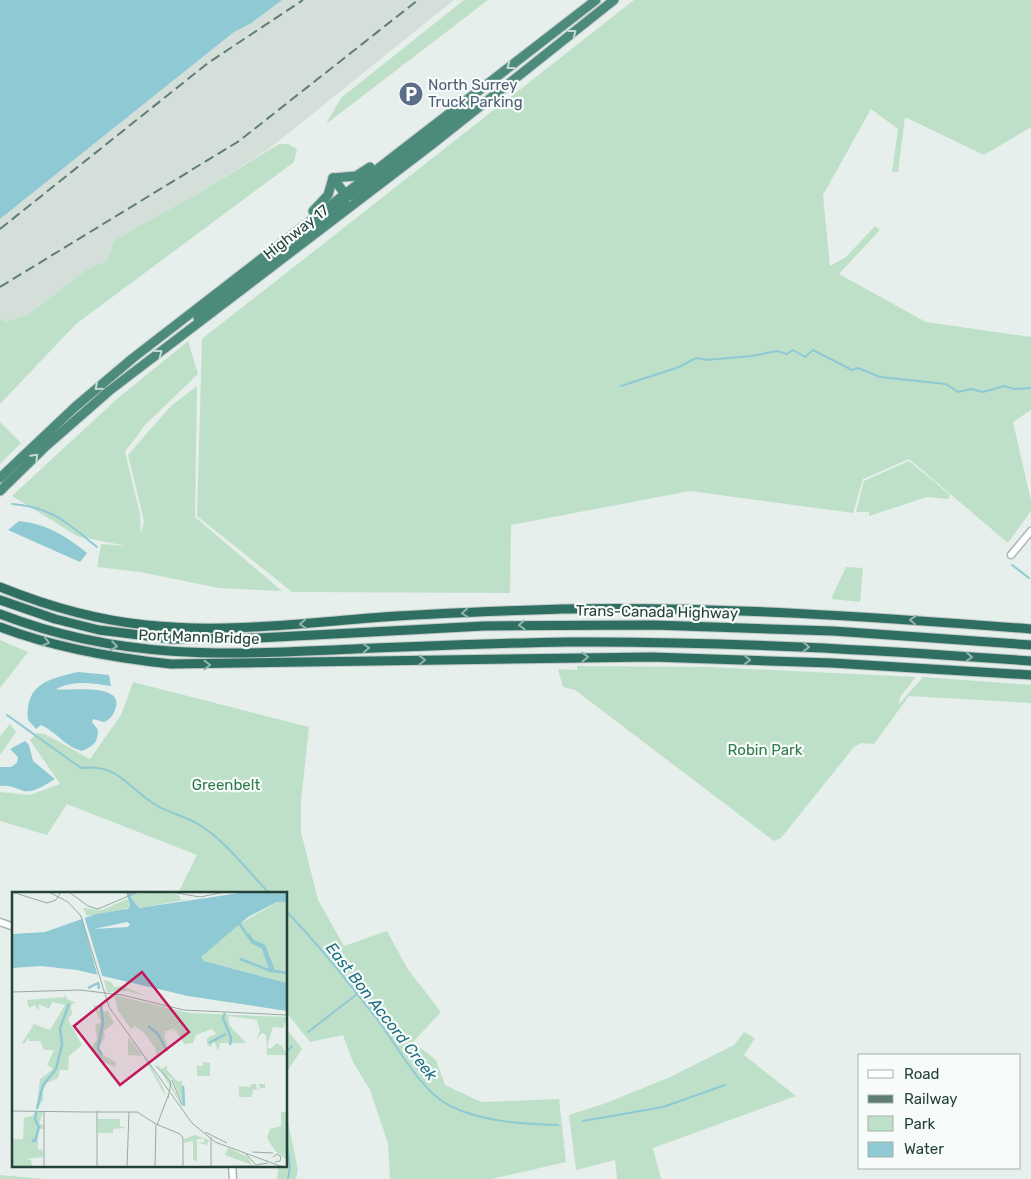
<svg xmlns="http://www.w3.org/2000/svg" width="1031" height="1179" font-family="Rubik,sans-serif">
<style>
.built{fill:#d4dfda}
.green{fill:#bfe0c8}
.water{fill:#8ec9d4}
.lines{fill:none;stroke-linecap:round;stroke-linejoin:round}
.stream{stroke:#8ec9d4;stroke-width:2}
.tertiary-casing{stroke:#a8b8b2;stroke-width:9}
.trunk-casing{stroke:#c2cac8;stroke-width:11}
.motorway-casing{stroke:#c2cac8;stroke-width:11}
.tertiary{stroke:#fff;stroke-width:6}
.trunk{stroke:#4c8a7c;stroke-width:9}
.motorway{stroke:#2f6f62;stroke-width:9}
.rail{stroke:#5f7d75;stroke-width:2;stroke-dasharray:10 5;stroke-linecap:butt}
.oneway{stroke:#c4d9d4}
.oneway2{stroke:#93b5ae}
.labels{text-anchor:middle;stroke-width:4.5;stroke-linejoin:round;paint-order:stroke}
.service-label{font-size:15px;fill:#4e5e75;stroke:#f7fbf9;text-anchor:start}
.street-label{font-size:15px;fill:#24423a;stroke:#f7fbf9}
.park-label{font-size:15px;fill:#2d7a4b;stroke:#f7fbf9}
.water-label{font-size:16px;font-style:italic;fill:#1c6f80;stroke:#f7fbf9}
.inset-river{fill:none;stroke:#8ec9d4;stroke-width:2.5}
.inset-road{fill:none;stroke:#98aaa4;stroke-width:1}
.view{fill:#c2185b;fill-opacity:0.15;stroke:#c2185b;stroke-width:2.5}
.inset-edge{fill:none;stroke:#24423a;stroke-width:2.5}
</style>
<rect width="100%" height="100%" fill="#e6efeb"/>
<path class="built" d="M 282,0 L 454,0 L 270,148 L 204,190 L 114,240 L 107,261 L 103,264 L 87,269 L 28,315 L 5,322 L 0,317 L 0,219 L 234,32 L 250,24 Z"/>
<g class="green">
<path d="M 464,0 L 488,0 L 326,124 L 341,98 Z"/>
<path d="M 634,0 L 1031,0 L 1031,127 L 984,155 L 905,117 L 898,172 L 892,172 L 898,129 L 871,109 L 823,195 L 830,266 L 846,257 L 875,226 L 880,230 L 839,274 L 926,322 L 1031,337 L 1031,410 L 1013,422 L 1031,501 L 1031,511 L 1008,543 L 909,459 L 863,479 L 853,513 L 690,491 L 511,525 L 510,593 L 292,592 L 197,516 L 202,339 Z"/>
<path d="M 279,144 L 288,144 L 297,149 L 294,162 L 76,324 L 0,404 L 0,317 L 5,322 L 28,315 L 87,269 L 107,261 L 114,240 L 204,190 Z"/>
<path d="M 188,341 L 198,374 L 145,425 L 125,452 L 140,514 L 141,534 L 144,521 L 128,455 L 171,406 L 197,386 L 195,517 L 282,591 L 219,588 L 140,572 L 97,567 L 101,544 L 126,546 L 77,536 L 12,496 L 118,398 Z"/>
<path d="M 0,422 L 21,443 L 0,464 Z"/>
<path d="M 909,461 L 950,495 L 948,499 L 927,497 L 869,516 L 869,512 L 856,512 L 864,481 Z"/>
<path d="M 846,567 L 863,568 L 860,602 L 831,599 Z"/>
<path d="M 0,640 L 28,652 L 0,688 Z"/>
<path d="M 577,666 L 709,667 L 916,677 L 900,697 L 899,704 L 923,677 L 1031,685 L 1031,703 L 909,696 L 874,744 L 861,743 L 854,747 L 781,838 L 774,841 L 575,690 L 563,687 L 558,669 L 577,670 Z"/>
<path d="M 133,682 L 309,727 L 301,801 L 301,832 L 318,900 L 344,946 L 387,931 L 407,968 L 441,1012 L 413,1042 L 436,1060 L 445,1085 L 481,1102 L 559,1099 L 566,1162 L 492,1179 L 390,1179 L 388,1143 L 370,1090 L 353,1062 L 343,1035 L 310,1042 L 286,1012 L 286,893 L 178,893 L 197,855 L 67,804 L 47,835 L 0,821 L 0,792 L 30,795 L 60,784 L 30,740 L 37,733 L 45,734 L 90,759 L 121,715 Z"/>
<path d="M 10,724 L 16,732 L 0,755 L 0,736 Z"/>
<path d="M 287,1029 L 302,1049 L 286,1073 L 286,1031 Z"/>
<path d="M 744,1032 L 755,1038 L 744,1055 L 796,1096 L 653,1148 L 661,1179 L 617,1179 L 615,1160 L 576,1170 L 569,1115 L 606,1103 L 668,1078 L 734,1045 Z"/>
<path d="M 286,1113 L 298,1170 L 296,1179 L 277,1179 L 279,1165 L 286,1165 Z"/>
<path d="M 0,1175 L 43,1179 L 0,1179 Z"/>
</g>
<g class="water">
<path d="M 0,0 L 282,0 L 250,24 L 234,32 L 0,219 Z"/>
<path d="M 19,521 C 47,524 66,536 87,553 L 80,562 L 8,530 Z"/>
<path d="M 78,672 L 109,675 L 111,686 C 92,683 74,680 56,689 C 65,692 127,681 115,710 C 112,717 110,719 104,722 L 93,719 L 92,722 L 98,730 C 98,743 93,746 82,751 C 64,746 58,733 41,725 L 36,729 L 28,720 C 25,684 48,679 78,672 Z"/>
<path d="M 25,741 L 29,745 L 33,761 L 55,779 C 47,784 34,793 24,791 C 15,788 10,785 0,786 L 0,767 L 11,767 L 17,763 L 18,757 L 10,749 Z"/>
</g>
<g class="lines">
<g class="stream">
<path d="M 621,386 L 679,367 L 696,358 L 706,360 L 752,356 L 777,351 L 787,354 L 793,350 L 805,357 L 813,350 L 852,370 L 858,368 L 880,377 L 946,384 L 958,392 L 971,389 L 983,392 L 1004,386 L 1014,389 L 1031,388"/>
<path d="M 12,504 C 52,507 67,523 97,547"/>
<path d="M 1012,565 L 1029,578"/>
<path d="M 7,715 L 81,768 C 119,763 127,788 156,805 C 169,813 185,816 198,824 C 224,839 248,871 269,893"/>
<path d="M 286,911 C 319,945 348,982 377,1019 C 397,1045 420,1091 450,1106 C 484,1122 521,1124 558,1125"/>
<path d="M 308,1032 L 357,994"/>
<path d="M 286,1053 L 292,1046"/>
<path d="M 583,1121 L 663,1107 L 725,1085"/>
<path d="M 286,1138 L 290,1167 L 288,1179"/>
</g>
<defs>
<g id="tertiary">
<path d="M 1011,555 L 1031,531"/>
<path d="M 0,922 L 14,927"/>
<path d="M 232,1165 L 233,1179"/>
</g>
<g id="trunk">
<path d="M 333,178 L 356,176 L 370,167"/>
<path d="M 345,194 L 349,196 L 356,193 L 476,103"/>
<path d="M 313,211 L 328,195 L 333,178"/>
<path d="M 198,318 L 345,203 L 345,194 L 333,178"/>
<path d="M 0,478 L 75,407 L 133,358 L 596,0"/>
<path d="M 0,491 L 46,446 L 109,391 L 434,143 L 614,0"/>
</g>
<g id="motorway">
<path d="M 0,587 C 47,606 96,620 146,625 C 221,633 295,624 370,618 C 434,613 498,611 562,609 C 718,606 876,617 1031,629"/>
<path d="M 0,600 L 55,619 L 99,630 L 172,639 L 258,638 L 484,626 L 653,625 L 833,631 L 1031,645"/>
<path d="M 0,614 C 121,661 228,655 354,649 C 426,646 497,643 568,642 C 722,641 877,650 1031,661"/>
<path d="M 0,627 C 55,648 113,658 171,664 L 652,657 L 832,663 L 1031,675"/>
</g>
</defs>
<use href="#tertiary" class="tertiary-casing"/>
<use href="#trunk" class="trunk-casing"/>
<use href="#motorway" class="motorway-casing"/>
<use href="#tertiary" class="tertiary"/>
<use href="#trunk" class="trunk"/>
<use href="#motorway" class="motorway"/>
<g class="rail">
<path d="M 0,229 L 208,63 L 303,0"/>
<path d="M 0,287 L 239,141 L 418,0"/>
</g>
</g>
<defs><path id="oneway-chevron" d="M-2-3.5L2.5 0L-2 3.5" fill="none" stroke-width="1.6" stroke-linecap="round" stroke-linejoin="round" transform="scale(1.25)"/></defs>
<g class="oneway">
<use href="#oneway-chevron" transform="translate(573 33) rotate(-38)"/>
<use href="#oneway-chevron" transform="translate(510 66) rotate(143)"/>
<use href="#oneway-chevron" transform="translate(159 353) rotate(-37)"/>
<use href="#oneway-chevron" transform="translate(98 387) rotate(140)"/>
<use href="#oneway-chevron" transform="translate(35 457) rotate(-45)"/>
</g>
<g class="oneway2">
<use href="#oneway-chevron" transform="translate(465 613) rotate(176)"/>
<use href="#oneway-chevron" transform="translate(913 620) rotate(-176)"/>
<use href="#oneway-chevron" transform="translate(303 624) rotate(175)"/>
<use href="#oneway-chevron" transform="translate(522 625) rotate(179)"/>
<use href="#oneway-chevron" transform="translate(46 642) rotate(16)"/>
<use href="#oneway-chevron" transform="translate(114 646) rotate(9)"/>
<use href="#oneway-chevron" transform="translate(806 647) rotate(2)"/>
<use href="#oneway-chevron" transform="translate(366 648) rotate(-3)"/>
<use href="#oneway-chevron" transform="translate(585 657)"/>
<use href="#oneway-chevron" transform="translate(969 657) rotate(4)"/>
<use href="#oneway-chevron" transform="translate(422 660) rotate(-1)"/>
<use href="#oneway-chevron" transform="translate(747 660) rotate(2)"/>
<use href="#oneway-chevron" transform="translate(207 665)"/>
</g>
<defs>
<symbol id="parking-disc" viewBox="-11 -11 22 22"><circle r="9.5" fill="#5c6f8a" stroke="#f7fbf9"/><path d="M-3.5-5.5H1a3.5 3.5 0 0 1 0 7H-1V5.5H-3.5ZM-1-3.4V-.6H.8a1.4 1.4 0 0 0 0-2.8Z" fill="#fff"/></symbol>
</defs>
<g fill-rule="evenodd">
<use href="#parking-disc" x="397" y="80" width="28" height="28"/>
</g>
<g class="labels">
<g class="service-label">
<text x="428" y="90">North Surrey<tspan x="428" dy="17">Truck Parking</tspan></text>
</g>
<g class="street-label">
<text transform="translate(296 232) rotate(-38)" y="5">Highway 17</text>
<text transform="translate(657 612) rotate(1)" y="5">Trans-Canada Highway</text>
<text transform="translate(199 637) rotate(2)" y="5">Port Mann Bridge</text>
</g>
<g class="park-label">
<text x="765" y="755">Robin Park</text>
<text x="226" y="790">Greenbelt</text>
</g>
<g class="water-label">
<text transform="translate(382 1011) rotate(52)" y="6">East Bon Accord Creek</text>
</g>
</g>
<g transform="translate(12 892)">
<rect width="275" height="275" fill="#e6efeb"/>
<path d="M 155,0 L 167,3 L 169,8 L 179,7 L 127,16 L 118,2 ZM 115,7 L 118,15 L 111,18 L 75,24 L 71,16 L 90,18 ZM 266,10 L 275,10 L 275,91 L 192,69 L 189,65 L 218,37 ZM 92,88 L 99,90 L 102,95 L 110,94 L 135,104 L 115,99 L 95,100 ZM 52,101 L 56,108 L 64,110 L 59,113 L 60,122 L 56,127 L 70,153 L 57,164 L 56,178 L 48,178 L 46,186 L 35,191 L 30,200 L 32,205 L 29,205 L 32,207 L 24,218 L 28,187 L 41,177 L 35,173 L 42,158 L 32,158 L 28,149 L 17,149 L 17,145 L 12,152 L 10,151 L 22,132 L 38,138 L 53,113 L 40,110 L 37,117 L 27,112 L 27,119 L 23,113 L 17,116 L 15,108 L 53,105 ZM 102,103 L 177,121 L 275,125 L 271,136 L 261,135 L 255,155 L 258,157 L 265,151 L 269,154 L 272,152 L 270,155 L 275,163 L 255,163 L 254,143 L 250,141 L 244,148 L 248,139 L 245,128 L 216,124 L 218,134 L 234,151 L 208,151 L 206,159 L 203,151 L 200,151 L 199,155 L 195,153 L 195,146 L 204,142 L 200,137 L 184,143 L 181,151 L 172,152 L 164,138 L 160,140 L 163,136 L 152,140 L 156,141 L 152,142 L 156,159 L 151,158 L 144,163 L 144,158 L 133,142 L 123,134 L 119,137 L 106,119 ZM 81,113 L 88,114 L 84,115 L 87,119 L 88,115 L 90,120 L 96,119 L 102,131 L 92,139 L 93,145 L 87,155 L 91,163 L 104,170 L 103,176 L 93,170 L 91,172 L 79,157 L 85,147 L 83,133 L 89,130 ZM 116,145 L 138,173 L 151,195 L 154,205 L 131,164 L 116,163 ZM 143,169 L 149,177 L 155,174 L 155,178 L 165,189 L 170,189 L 171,213 L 161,188 L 156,184 L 169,213 ZM 191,170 L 198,171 L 198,184 L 185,184 L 185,174 L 191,174 ZM 239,192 L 244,192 L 245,198 L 248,195 L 246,192 L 253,192 L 253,196 L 248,196 L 246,198 L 241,198 L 240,205 L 227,205 L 227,194 L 239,195 ZM 23,220 L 31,220 L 27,232 L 32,233 L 31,237 L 27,237 L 26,245 L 26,257 L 31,258 L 31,265 L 14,267 L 19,268 L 20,274 L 1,274 L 0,247 L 11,247 L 12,226 L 23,223 ZM 269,220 L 275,220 L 275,268 L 263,259 L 255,246 L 258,237 L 269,234 ZM 86,227 L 108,227 L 108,234 L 114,236 L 101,237 L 101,241 L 86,241 ZM 183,243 L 197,248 L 195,253 L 186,251 L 192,250 L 192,247 L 185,247 L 185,269 L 181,268 L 181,249 L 172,251 L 172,247 ZM 216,256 L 236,265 L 240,273 L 213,263 Z" fill="#bfe0c8"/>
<path d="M 114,0 L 120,0 L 119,5 L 127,16 L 234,0 L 275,0 L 275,10 L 265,10 L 236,25 L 189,65 L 192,69 L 275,91 L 275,119 L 176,104 L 65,78 L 29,74 L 0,76 L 0,42 L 33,40 L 84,22 L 116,17 L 118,14 ZM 115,30 L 118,32 L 116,35 L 82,37 Z" fill="#8ec9d4" fill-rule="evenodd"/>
<path d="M 48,2 L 64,13 L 67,18 L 69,20 L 73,27 L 91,86 L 86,85 L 68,19 Z" fill="#e6efeb"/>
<path class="inset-river" d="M 227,31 L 240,50 L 251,56 L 259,79 L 228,67M 236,42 L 241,49 L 252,54 L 262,79 L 275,81M 76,96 L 86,91 L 87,97M 89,113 L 91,130 L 86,156 L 90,163M 213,121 L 211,126 L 219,146 L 218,153M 136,134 L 146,142 L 155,159M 197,151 L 214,142M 171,194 L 172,214M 25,217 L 31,193 L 44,177 L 50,153 L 48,136 L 57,112M 275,223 L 275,261M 20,248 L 23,249 L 27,235 L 23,227 L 24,220"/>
<path class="inset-road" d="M 0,0 L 35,11 L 44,8 L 49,0M 37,0 L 56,10 L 69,24 L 97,115 L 180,231 L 203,250 L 271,275M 57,0 L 76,14 L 86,17 L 126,0M 159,0 L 188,5 L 213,0M 0,100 L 68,98 L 110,103 L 172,118 L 275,123M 144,174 L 159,190 L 156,206M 160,188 L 170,213M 0,219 L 74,220M 85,219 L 85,275M 74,220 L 125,220 L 144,232 L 168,242 L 171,246 L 171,275M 145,233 L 156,204M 193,240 L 215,251M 240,260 L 261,261M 234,262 L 244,273 L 256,271M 261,265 L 265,262 L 269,265 L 268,269 L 263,270M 26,275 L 47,275M 32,275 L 32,219M 60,275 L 89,275M 109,275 L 127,275M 115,275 L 117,220M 130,275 L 243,274M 143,275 L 144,233M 199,275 L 199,245"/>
<path class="view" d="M 130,80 L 177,140 L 108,193 L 62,134 Z"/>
<rect width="275" height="275" class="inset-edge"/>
</g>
<rect x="858" y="1054" width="162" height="115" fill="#f7fbf9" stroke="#a3b1ad"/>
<rect x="868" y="1070" width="25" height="8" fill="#ffffff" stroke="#a3b1ad"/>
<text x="904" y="1079" font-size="15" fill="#24423a">Road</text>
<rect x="868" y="1095" width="25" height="8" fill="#5f7d75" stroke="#a3b1ad"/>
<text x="904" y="1104" font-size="15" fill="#24423a">Railway</text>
<rect x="868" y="1116" width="25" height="15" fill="#bfe0c8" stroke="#a3b1ad"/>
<text x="904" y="1129" font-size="15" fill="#24423a">Park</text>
<rect x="868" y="1142" width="25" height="15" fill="#8ec9d4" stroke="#a3b1ad"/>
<text x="904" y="1154" font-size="15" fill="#24423a">Water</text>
</svg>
